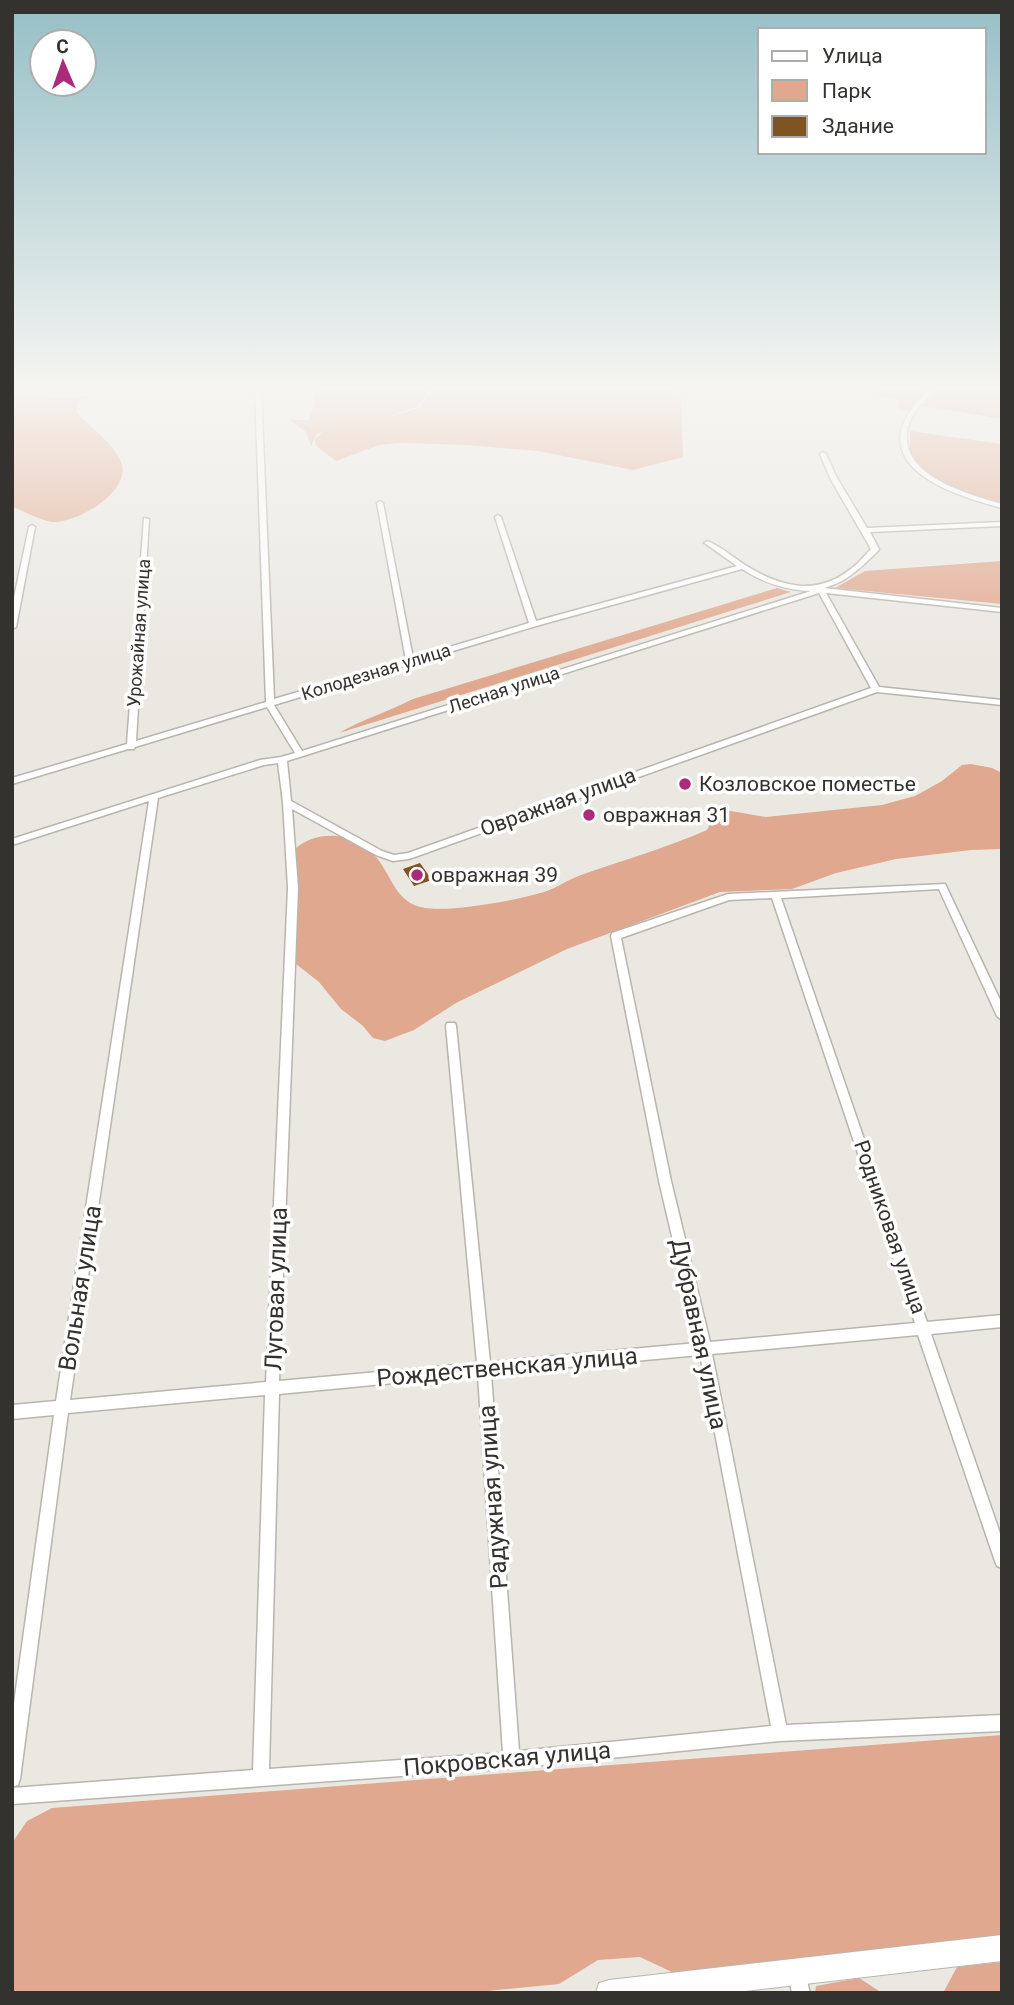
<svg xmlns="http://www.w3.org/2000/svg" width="1014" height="2005" font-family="Roboto,sans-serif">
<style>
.green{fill:#e0a88e}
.building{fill:#805422}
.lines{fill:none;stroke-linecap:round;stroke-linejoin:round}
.minor-casing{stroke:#b8b5ae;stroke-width:3}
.secondary-casing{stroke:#b8b5ae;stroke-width:2}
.minor{fill:#fff;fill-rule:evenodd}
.secondary{fill:#fff;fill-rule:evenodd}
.poi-dot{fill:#aa2b79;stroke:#fff;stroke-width:2.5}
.labels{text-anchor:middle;stroke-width:7;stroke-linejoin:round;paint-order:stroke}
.far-street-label{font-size:18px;fill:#33322f;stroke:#fff}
.poi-label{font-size:21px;fill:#33322f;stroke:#fff;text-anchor:start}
.street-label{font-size:21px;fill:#33322f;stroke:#fff}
.near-street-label{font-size:24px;fill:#33322f;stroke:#fff}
</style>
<rect width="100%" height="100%" fill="#ebe8e2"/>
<g class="green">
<path d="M 315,389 L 432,389 L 416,407 L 387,417 L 419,408 L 434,389 L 671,389 L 681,397 L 683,457 L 633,470 L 538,451 L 467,445 L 401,443 L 379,445 L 336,461 L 316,446 L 315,440 L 322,432 L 333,427 L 317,434 L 311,446 L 306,432 L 290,420 L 309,420 L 315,401 Z"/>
<path d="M 870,389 L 928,389 L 910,411 L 897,409 L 900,400 L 875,395 L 878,390 Z"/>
<path d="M 937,389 L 1002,389 L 1002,419 L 923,406 Z"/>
<path d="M 12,395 L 89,397 L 79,400 L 76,412 C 89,427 117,445 122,465 C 129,493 76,523 53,522 C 40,521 25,511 12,507 Z"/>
<path d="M 910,431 L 1002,444 L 1002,504 C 968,494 937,482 910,460 Z"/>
<path d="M 1002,561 L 1002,604 L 835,588 L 865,571 Z"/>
<path d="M 777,588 L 791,592 L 339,733 C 363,719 388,712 413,699 Z"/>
<path d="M 971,764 L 992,768 L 1002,773 L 1002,849 L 971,850 L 896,859 L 836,873 L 792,889 L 720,892 L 567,949 L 456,1003 L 414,1030 L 385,1041 L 373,1038 L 362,1025 L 341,1009 L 319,982 L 296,964 L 293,928 L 299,899 L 294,870 L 295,849 C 319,828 356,833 376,857 C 393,877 395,903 425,908 C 452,912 520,900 547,891 C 558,887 569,879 581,875 C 623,860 666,848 707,830 L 715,814 L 725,810 L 766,817 L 882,805 L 915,796 L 942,781 L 962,765 Z"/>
<path d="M 1002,1735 L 1002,1936 L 676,1974 L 640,1957 L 598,1960 L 559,1984 L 466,1993 L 12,1993 L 14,1840 L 27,1821 L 52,1808 Z"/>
<path d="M 1002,1962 L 1002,1993 L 943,1993 L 957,1967 Z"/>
<path d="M 859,1978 L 882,1993 L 815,1993 L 816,1986 Z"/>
</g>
<path class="building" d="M 420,863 L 432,880 L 414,886 L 403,869 Z"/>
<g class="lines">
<defs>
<g id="minor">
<path d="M 255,389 L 261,389 L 274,699 L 406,660 L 377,503 L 380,501 L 383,503 L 413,658 L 529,623 L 495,517 L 498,515 L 501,517 L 536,621 L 737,566 L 706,544 L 704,543 L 708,541 C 721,547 733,557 745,565 C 780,587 817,597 852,568 C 859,563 865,555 871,549 L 830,478 L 820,454 L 823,452 L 826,454 L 837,478 L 867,528 L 1002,522 L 1002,526 L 870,532 L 879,549 L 878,551 C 861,567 847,582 824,588 L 1002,608 L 1002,612 L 826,593 L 879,687 L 1002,700 L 1002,705 L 877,692 L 409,859 L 393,861 L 376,855 L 292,809 L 298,888 L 279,1381 L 477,1363 L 446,1026 L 447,1023 L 455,1023 L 456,1026 L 490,1362 L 697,1343 L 659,1181 L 611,936 L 612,933 L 728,894 L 945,884 L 1002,1004 L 1002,1020 L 997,1016 L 939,889 L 781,898 L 927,1322 L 1002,1315 L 1002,1327 L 931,1334 L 1002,1539 L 1002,1568 L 997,1566 L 995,1561 L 918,1335 L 712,1354 L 786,1725 L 1002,1715 L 1002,1731 L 780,1741 L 512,1768 L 12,1804 L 12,1788 L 253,1770 L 265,1395 L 68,1413 L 20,1779 L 18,1785 L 12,1787 L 12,1718 L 54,1415 L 12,1419 L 12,1405 L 56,1401 L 149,801 L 12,845 L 12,839 L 260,760 L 281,757 L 295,753 L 267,707 L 135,747 L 134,749 L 128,749 L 12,784 L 12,778 L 127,744 L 144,518 L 149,519 L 136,741 L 266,702 ZM 742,569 C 764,583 785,590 811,591 L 302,751 L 274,705 L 536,626 ZM 819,593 L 871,688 L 408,853 L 394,855 L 382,851 L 291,801 L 287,761 ZM 278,763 L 283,802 L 288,888 L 266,1382 L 70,1400 L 158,798 L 264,765 ZM 772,898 L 915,1323 L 710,1342 L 671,1181 L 621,938 L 729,900 ZM 700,1355 L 771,1726 L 519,1751 L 491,1374 ZM 478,1375 L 503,1753 L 269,1769 L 279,1394 Z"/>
<path d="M 929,389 L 935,389 C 926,400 913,411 909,424 C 893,474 967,494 1002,504 L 1002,508 C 965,498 885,476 903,424 C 908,411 920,399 929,389 Z"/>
<path d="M 32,525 L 35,527 L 16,627 L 12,629 L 12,607 L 29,527 Z"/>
<path d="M 797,1963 L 803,1966 L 810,1993 L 792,1993 L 788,1972 L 791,1966 Z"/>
</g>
<path id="secondary" d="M 1002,1935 L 1002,1961 L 728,1993 L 596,1993 L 599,1983 L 609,1980 Z"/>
</defs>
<use href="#minor" class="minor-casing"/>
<use href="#secondary" class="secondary-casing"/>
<use href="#minor" class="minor"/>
<use href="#secondary" class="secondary"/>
</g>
<linearGradient id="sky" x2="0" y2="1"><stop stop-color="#95bfc6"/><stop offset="0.58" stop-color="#f6f5f2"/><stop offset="1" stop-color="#f6f5f2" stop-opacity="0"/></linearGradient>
<rect width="1014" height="670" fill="url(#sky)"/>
<g class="poi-dot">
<circle cx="685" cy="784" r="7"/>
<circle cx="589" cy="815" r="7"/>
<circle cx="417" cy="875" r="7"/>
</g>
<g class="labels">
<g class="far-street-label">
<text transform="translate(139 633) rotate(-86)" y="6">Урожайная улица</text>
<text transform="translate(376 672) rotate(-17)" y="6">Колодезная улица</text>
<text transform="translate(504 690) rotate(-18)" y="6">Лесная улица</text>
</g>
<g class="poi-label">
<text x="699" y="791">Козловское поместье</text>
<text x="603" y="822">овражная 31</text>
<text x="431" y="882">овражная 39</text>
</g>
<g class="street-label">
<text transform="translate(558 802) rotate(-20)" y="7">Овражная улица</text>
<text transform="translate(890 1227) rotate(71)" y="7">Родниковая улица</text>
</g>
<g class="near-street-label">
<text transform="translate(80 1288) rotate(-81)" y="8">Вольная улица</text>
<text transform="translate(276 1289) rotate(-88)" y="8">Луговая улица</text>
<text transform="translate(699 1334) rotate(78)" y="8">Дубравная улица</text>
<text transform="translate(507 1367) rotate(-5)" y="8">Рождественская улица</text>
<text transform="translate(493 1497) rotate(-94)" y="8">Радужная улица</text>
<text transform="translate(507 1759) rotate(-5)" y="8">Покровская улица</text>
</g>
</g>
<rect width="1014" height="2005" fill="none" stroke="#33322f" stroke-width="28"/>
<rect x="758" y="28" width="228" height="126" fill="#ffffff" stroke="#adadac" stroke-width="2"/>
<rect x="772" y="51" width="35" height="10" fill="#ffffff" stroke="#adadac" stroke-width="2"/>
<text x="822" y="63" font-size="21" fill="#33322f">Улица</text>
<rect x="772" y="80" width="35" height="21" fill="#e0a88e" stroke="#adadac" stroke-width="2"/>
<text x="822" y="98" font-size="21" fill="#33322f">Парк</text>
<rect x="772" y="116" width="35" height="21" fill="#805422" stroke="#adadac" stroke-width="2"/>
<text x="822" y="133" font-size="21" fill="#33322f">Здание</text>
<g transform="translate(63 63) rotate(358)"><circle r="33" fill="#ffffff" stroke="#adadac" stroke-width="2"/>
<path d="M0-5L12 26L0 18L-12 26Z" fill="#aa2b79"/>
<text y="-10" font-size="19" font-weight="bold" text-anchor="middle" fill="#33322f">С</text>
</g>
</svg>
